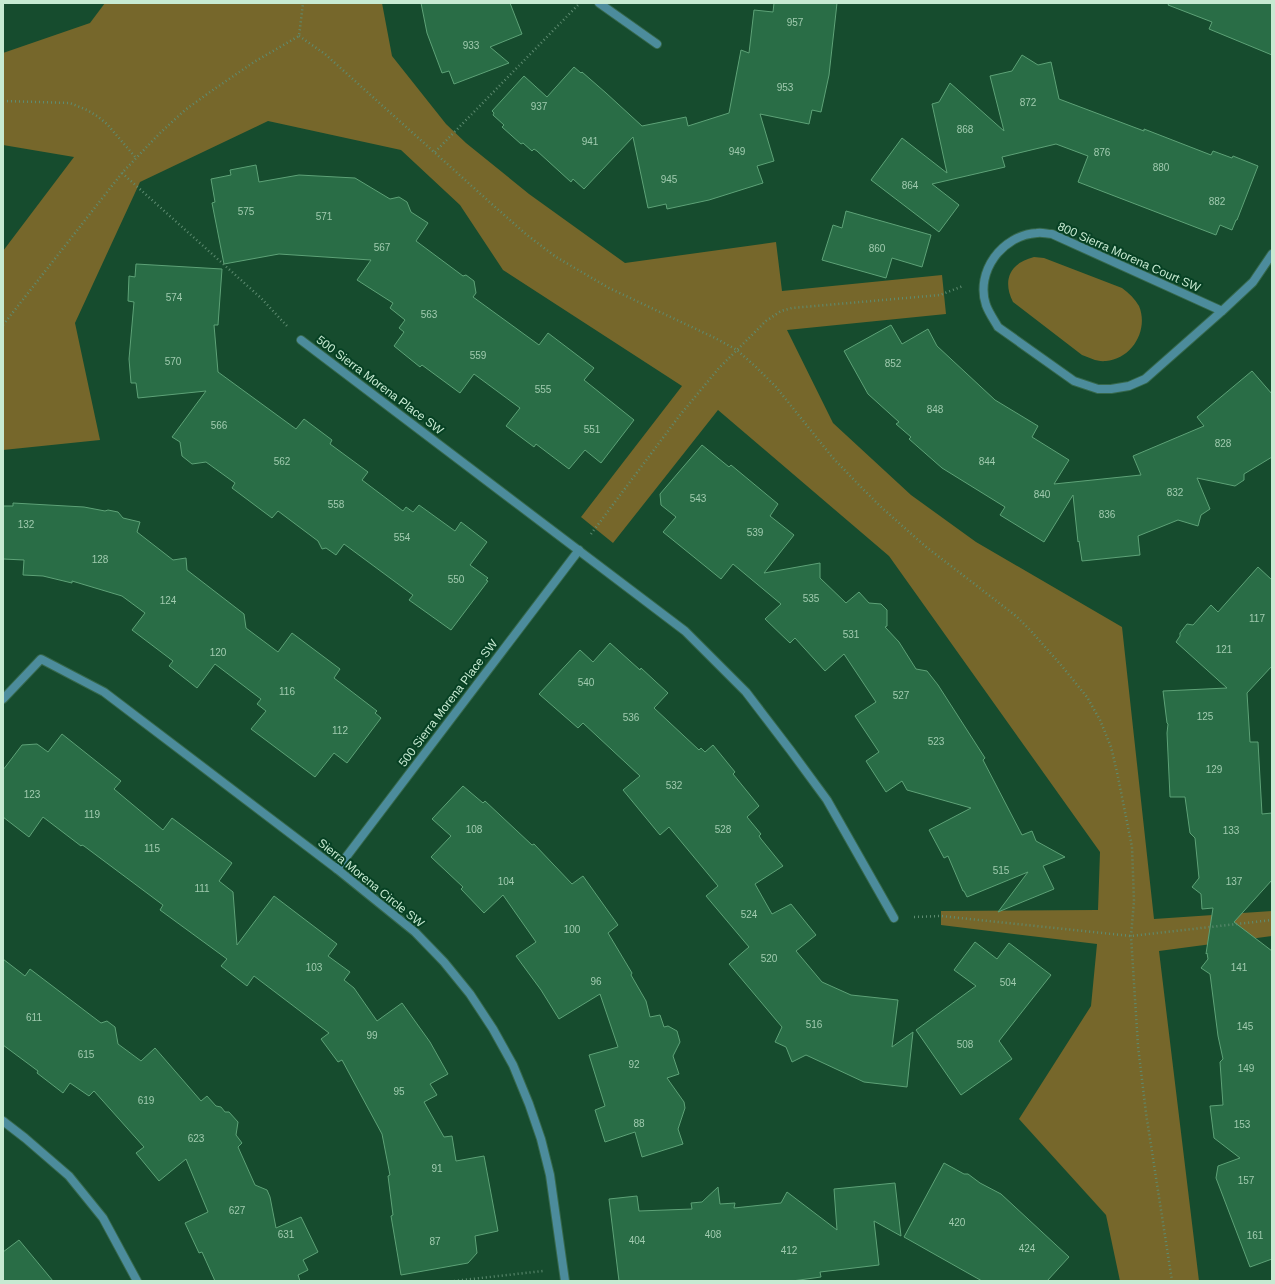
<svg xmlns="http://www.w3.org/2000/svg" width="1275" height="1284" font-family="Arial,sans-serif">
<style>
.green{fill:#76672b}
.building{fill:#296d46;stroke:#5da277}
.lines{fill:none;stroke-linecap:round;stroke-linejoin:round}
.minor-casing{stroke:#36684c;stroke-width:10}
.path{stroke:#5e8c71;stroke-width:2.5;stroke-dasharray:1 3;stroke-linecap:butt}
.minor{stroke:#4c8c9c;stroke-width:8}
.labels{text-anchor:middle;stroke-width:4;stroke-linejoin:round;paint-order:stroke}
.number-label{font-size:10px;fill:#a0cbaf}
.street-label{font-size:12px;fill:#c7ead2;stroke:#074124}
</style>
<rect width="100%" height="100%" fill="#164c2e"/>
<g class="green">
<path d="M 105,3 L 382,3 L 392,56 L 446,124 L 466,143 L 529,194 L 625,263 L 776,242 L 782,291 L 942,275 L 946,314 L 787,330 L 833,423 L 911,495 L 976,542 L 1122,627 L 1154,919 L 1272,911 L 1272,936 L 1159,951 L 1199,1281 L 1120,1281 L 1106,1215 L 1019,1119 L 1091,1006 L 1097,944 L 941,925 L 941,911 L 1098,910 L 1100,852 L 889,556 L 718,410 L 613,543 L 581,517 L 682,386 L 503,270 L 460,205 L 401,150 L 268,121 L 140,182 L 75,323 L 100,440 L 3,450 L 3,251 L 74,157 L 3,145 L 3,53 L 90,23 Z"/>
<path d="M 1034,257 L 1044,258 L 1122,288 C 1129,293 1135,299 1139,306 C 1149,330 1132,359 1106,361 C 1097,362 1090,358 1082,355 L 1013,302 C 1002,280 1010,263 1034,257 Z"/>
</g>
<g class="building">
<path d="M 421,3 L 510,3 L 522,34 L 490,47 L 509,63 L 454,84 L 449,71 L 442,73 L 427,33 Z"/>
<path d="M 774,3 L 837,3 L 829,75 L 821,112 L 812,110 L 809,124 L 760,114 L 774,161 L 757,166 L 763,183 L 709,200 L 667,209 L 666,204 L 648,208 L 633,137 L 584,189 L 573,179 L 571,182 L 537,151 L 534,149 L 532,151 L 523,143 L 521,144 L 502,127 L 504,125 L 493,115 L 494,113 L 492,111 L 524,76 L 547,97 L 574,67 L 581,73 L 582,72 L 606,93 L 642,126 L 686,117 L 688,126 L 729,113 L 741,50 L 749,53 L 754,10 L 773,12 Z"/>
<path d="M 1169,3 L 1272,3 L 1272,55 L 1209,29 L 1212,22 L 1168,5 Z"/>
<path d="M 1022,55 L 1038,65 L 1051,62 L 1059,99 L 1144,131 L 1144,129 L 1211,155 L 1213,151 L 1232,158 L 1233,156 L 1258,166 L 1237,220 L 1236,220 L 1232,230 L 1220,225 L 1216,235 L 1078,182 L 1088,156 L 1056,144 L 1002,157 L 1005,167 L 932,184 L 959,205 L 939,232 L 871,180 L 902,138 L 947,173 L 932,104 L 939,102 L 950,83 L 1004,131 L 990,76 L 1012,71 Z"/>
<path d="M 256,165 L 259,182 L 299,175 L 355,178 L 390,199 L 399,197 L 407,202 L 411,212 L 428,223 L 416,241 L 463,276 L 466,275 L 474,281 L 476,293 L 473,297 L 539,345 L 548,333 L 594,368 L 584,380 L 634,420 L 601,463 L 585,450 L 569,469 L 536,444 L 534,447 L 506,426 L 520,408 L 474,374 L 460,393 L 422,365 L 420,367 L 394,346 L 404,332 L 399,328 L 405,320 L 390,308 L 393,303 L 357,280 L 371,260 L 279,254 L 224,264 L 212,203 L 215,202 L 211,179 L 231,175 L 230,170 Z"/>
<path d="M 846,211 L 931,235 L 922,267 L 892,258 L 886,278 L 822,260 L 833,225 L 842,228 Z"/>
<path d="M 136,264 L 222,269 L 218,325 L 214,325 L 218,372 L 296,429 L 304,419 L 332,440 L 330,444 L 368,472 L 362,480 L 403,511 L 406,507 L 413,512 L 419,505 L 455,531 L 461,522 L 487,542 L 470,565 L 488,578 L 486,580 L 488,581 L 451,630 L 409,600 L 413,595 L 344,544 L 336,555 L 326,548 L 322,549 L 318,541 L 278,511 L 272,518 L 232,488 L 235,483 L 206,462 L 192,464 L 182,456 L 180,442 L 172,437 L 206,391 L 138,398 L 136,383 L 131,383 L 129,359 L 134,302 L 128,301 L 129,276 L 135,277 Z"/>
<path d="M 891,325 L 902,344 L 928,329 L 937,346 L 995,400 L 1038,426 L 1032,437 L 1069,460 L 1054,484 L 1141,475 L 1133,456 L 1204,426 L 1197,417 L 1252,371 L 1272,394 L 1272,457 L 1244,474 L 1244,480 L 1235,486 L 1197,478 L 1210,509 L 1201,515 L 1198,526 L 1178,520 L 1138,536 L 1140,555 L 1082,561 L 1079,541 L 1078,542 L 1073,495 L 1044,542 L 1000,515 L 1005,507 L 942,468 L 909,439 L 911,437 L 896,424 L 899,422 L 868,394 L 844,351 Z"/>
<path d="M 702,445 L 729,467 L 731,465 L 778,504 L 770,516 L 794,535 L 764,573 L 820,563 L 820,578 L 846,603 L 859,592 L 869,603 L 881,604 L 887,610 L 887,626 L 885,627 L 899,642 L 916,669 L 927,671 L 938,685 L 985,758 L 983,760 L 1022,835 L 1032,831 L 1036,841 L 1065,857 L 1043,866 L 1054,889 L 998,912 L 1028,872 L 967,897 L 964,891 L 963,891 L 948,856 L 944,858 L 929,830 L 971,808 L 907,790 L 902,781 L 886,792 L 866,761 L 879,752 L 855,716 L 876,702 L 844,654 L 825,671 L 795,638 L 790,643 L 765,619 L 781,604 L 733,564 L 721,579 L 663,532 L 676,517 L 661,505 L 660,494 Z"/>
<path d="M 13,503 L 84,507 L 105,511 L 108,510 L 118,512 L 123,518 L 140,522 L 137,532 L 173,560 L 186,558 L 187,570 L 244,614 L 246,628 L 278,652 L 292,633 L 340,669 L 334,678 L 377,711 L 375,713 L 381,718 L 347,763 L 334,753 L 315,777 L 251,729 L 266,711 L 257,704 L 261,699 L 215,664 L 197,688 L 169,666 L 173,661 L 132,630 L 145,613 L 122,596 L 72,581 L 72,583 L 43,576 L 23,575 L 24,560 L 3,559 L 3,506 L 13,506 Z"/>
<path d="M 1258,567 L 1272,580 L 1272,666 L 1247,693 L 1250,742 L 1258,742 L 1262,814 L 1272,813 L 1272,880 L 1234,922 L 1272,951 L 1272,1259 L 1250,1267 L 1216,1178 L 1218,1166 L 1240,1158 L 1214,1138 L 1210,1106 L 1223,1105 L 1220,1062 L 1223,1059 L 1218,1036 L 1210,974 L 1201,968 L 1208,959 L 1207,953 L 1206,954 L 1213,908 L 1202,909 L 1201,894 L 1192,887 L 1199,878 L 1195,838 L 1190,833 L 1185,797 L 1170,797 L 1167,733 L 1168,724 L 1167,723 L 1163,691 L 1227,688 L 1176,642 L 1180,636 L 1180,633 L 1187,624 L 1193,625 L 1211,605 L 1218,612 Z"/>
<path d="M 610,643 L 640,670 L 641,668 L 668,693 L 654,708 L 699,750 L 701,748 L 705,752 L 713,745 L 735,772 L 733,774 L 759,806 L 747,817 L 761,834 L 759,836 L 761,839 L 783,866 L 755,884 L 772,914 L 791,904 L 816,935 L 796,951 L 822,982 L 851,995 L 898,1000 L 892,1047 L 913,1032 L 907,1087 L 864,1082 L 806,1055 L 792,1062 L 786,1047 L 775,1042 L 782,1027 L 729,964 L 749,947 L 706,896 L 718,886 L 669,827 L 660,835 L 623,790 L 640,776 L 583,723 L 578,728 L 539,694 L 580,650 L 593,662 Z"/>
<path d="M 62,734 L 121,781 L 114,789 L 163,830 L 172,818 L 232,863 L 219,881 L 233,892 L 237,945 L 274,896 L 337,944 L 328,956 L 350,972 L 344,980 L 354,988 L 377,1021 L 402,1003 L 430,1042 L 448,1074 L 430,1084 L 437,1095 L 424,1102 L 444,1137 L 452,1136 L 456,1161 L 484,1156 L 498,1231 L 475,1236 L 477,1253 L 468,1263 L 401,1275 L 391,1216 L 393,1215 L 388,1176 L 390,1175 L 382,1134 L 342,1060 L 338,1062 L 321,1039 L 329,1033 L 254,976 L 247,986 L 221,966 L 227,959 L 160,910 L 163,905 L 84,846 L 82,845 L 81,846 L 43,817 L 29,837 L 3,817 L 3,770 L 22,745 L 37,744 L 48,752 Z"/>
<path d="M 463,786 L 483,803 L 485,801 L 532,845 L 534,844 L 572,884 L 583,876 L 618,925 L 608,933 L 632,973 L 631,975 L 646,1001 L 650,1017 L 660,1015 L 664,1027 L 668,1026 L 677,1031 L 680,1042 L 673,1056 L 679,1074 L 667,1078 L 684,1102 L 685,1108 L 678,1129 L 683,1144 L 642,1157 L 635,1132 L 605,1142 L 595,1110 L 605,1106 L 589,1055 L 618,1047 L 600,994 L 559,1019 L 541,990 L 516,956 L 536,942 L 503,895 L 484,913 L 461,889 L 463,887 L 431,857 L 451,836 L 432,819 Z"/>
<path d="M 975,942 L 997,959 L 1009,943 L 1051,975 L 999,1041 L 1012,1059 L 961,1095 L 916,1030 L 976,986 L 954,970 Z"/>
<path d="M 3,959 L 25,976 L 30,969 L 101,1023 L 107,1021 L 115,1027 L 118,1044 L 141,1061 L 155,1048 L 201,1101 L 207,1096 L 216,1106 L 221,1107 L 225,1112 L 229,1112 L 238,1122 L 236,1135 L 242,1143 L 238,1147 L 255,1185 L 267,1190 L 270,1197 L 276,1228 L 301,1217 L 318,1252 L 303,1260 L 308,1270 L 298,1275 L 300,1281 L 215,1281 L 202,1252 L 199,1253 L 185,1223 L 208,1212 L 186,1159 L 159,1181 L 136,1153 L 144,1147 L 94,1091 L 89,1096 L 70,1083 L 63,1093 L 37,1073 L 38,1071 L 3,1045 Z"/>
<path d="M 944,1163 L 964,1174 L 968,1174 L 980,1183 L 1001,1194 L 1069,1257 L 1047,1281 L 982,1281 L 904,1237 Z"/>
<path d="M 895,1183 L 901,1236 L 874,1221 L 879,1265 L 820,1272 L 821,1277 L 792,1281 L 619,1281 L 609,1199 L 637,1196 L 639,1211 L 692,1209 L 691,1203 L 702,1202 L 718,1187 L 720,1204 L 735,1203 L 734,1208 L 781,1203 L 787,1192 L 837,1230 L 834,1189 Z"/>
<path d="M 19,1240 L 53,1281 L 3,1281 L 3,1252 Z"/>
</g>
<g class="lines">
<defs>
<g id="minor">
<path d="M 599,3 L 657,44"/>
<path d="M 1222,311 L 1052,234 C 1047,234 1042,232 1037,233 C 1002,235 975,272 986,305 C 989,313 994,320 998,327 L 1074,381 L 1098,389 L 1111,389 L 1129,386 L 1145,379 L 1222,311 L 1253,282 L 1272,254"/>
<path d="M 301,340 L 685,631 L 746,692 L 791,751 L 827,800 L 894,918"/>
<path d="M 3,699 L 41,659 L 104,692 L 337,869 L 415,932 L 444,962 L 470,994 L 493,1029 L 513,1065 L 529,1104 L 541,1139 L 550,1175 L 565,1281"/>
<path d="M 337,869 L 579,550"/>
<path d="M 3,1121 L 25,1138 L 69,1176 L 103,1218 L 137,1281"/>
</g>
</defs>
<use href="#minor" class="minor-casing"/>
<g class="path">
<path d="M 299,36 L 325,54 L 494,206 L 527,235 L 556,257 L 609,288 L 715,338 L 737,350 L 756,367 L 776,387 L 833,458 L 858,484 L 880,506 L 925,546 L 1016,616 L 1031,631 L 1061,665 L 1087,697 L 1100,720 L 1111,747 L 1117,772 L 1132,847 L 1134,901 L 1131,936 L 1138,1046 L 1146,1113 L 1172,1281"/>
<path d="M 3,101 L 70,103 L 87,110 L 97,116 L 107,124 L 136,158"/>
<path d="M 435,152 L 578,5"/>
<path d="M 122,173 L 261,298 L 287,326"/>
<path d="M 3,325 L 122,173 L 159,134 L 185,110 L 210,92 L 254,62 L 299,36 L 303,3"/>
<path d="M 591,534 L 680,415 L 719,368 L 766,321 L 781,311 L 792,308 L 940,295 L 963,286"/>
<path d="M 914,917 L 941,916 L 1131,936 L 1272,920"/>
<path d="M 454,1281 L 543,1271"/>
</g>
<use href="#minor" class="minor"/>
</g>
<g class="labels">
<g class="number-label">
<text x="795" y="26">957</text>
<text x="471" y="49">933</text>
<text x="785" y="91">953</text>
<text x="1028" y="106">872</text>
<text x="539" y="110">937</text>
<text x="965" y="133">868</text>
<text x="590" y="145">941</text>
<text x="737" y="155">949</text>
<text x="1102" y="156">876</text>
<text x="1161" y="171">880</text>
<text x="669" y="183">945</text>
<text x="910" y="189">864</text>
<text x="1217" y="205">882</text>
<text x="246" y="215">575</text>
<text x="324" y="220">571</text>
<text x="382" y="251">567</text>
<text x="877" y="252">860</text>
<text x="174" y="301">574</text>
<text x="429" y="318">563</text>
<text x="478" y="359">559</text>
<text x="173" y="365">570</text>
<text x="893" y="367">852</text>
<text x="543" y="393">555</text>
<text x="935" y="413">848</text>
<text x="219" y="429">566</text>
<text x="592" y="433">551</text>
<text x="1223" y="447">828</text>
<text x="282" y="465">562</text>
<text x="987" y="465">844</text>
<text x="1175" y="496">832</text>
<text x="1042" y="498">840</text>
<text x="698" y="502">543</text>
<text x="336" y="508">558</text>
<text x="1107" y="518">836</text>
<text x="26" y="528">132</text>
<text x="755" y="536">539</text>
<text x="402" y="541">554</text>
<text x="100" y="563">128</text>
<text x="456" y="583">550</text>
<text x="811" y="602">535</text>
<text x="168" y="604">124</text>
<text x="1257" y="622">117</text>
<text x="851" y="638">531</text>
<text x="1224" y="653">121</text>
<text x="218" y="656">120</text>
<text x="586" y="686">540</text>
<text x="287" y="695">116</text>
<text x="901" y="699">527</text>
<text x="1205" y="720">125</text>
<text x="631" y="721">536</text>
<text x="340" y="734">112</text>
<text x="936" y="745">523</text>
<text x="1214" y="773">129</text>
<text x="674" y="789">532</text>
<text x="32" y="798">123</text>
<text x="92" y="818">119</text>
<text x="474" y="833">108</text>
<text x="723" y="833">528</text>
<text x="1231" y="834">133</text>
<text x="152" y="852">115</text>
<text x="1001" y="874">515</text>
<text x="506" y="885">104</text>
<text x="1234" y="885">137</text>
<text x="202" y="892">111</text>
<text x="749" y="918">524</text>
<text x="572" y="933">100</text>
<text x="769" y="962">520</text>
<text x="314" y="971">103</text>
<text x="1239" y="971">141</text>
<text x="596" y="985">96</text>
<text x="1008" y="986">504</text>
<text x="34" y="1021">611</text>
<text x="814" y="1028">516</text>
<text x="1245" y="1030">145</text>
<text x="372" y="1039">99</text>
<text x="965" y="1048">508</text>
<text x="86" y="1058">615</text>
<text x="634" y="1068">92</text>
<text x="1246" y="1072">149</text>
<text x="399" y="1095">95</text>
<text x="146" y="1104">619</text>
<text x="639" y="1127">88</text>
<text x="1242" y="1128">153</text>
<text x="196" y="1142">623</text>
<text x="437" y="1172">91</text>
<text x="1246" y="1184">157</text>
<text x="237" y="1214">627</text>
<text x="957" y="1226">420</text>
<text x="286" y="1238">631</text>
<text x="713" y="1238">408</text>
<text x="1255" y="1239">161</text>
<text x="637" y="1244">404</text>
<text x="435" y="1245">87</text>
<text x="1027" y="1252">424</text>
<text x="789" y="1254">412</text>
</g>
<g class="street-label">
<text transform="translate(1129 257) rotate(24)" y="4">800 Sierra Morena Court SW</text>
<text transform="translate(380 385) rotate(37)" y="4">500 Sierra Morena Place SW</text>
<text transform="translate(448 703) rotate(-53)" y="4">500 Sierra Morena Place SW</text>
<text transform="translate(371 883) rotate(39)" y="4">Sierra Morena Circle SW</text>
</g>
</g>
<rect width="1275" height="1284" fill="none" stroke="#c7ead2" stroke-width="8"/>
</svg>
